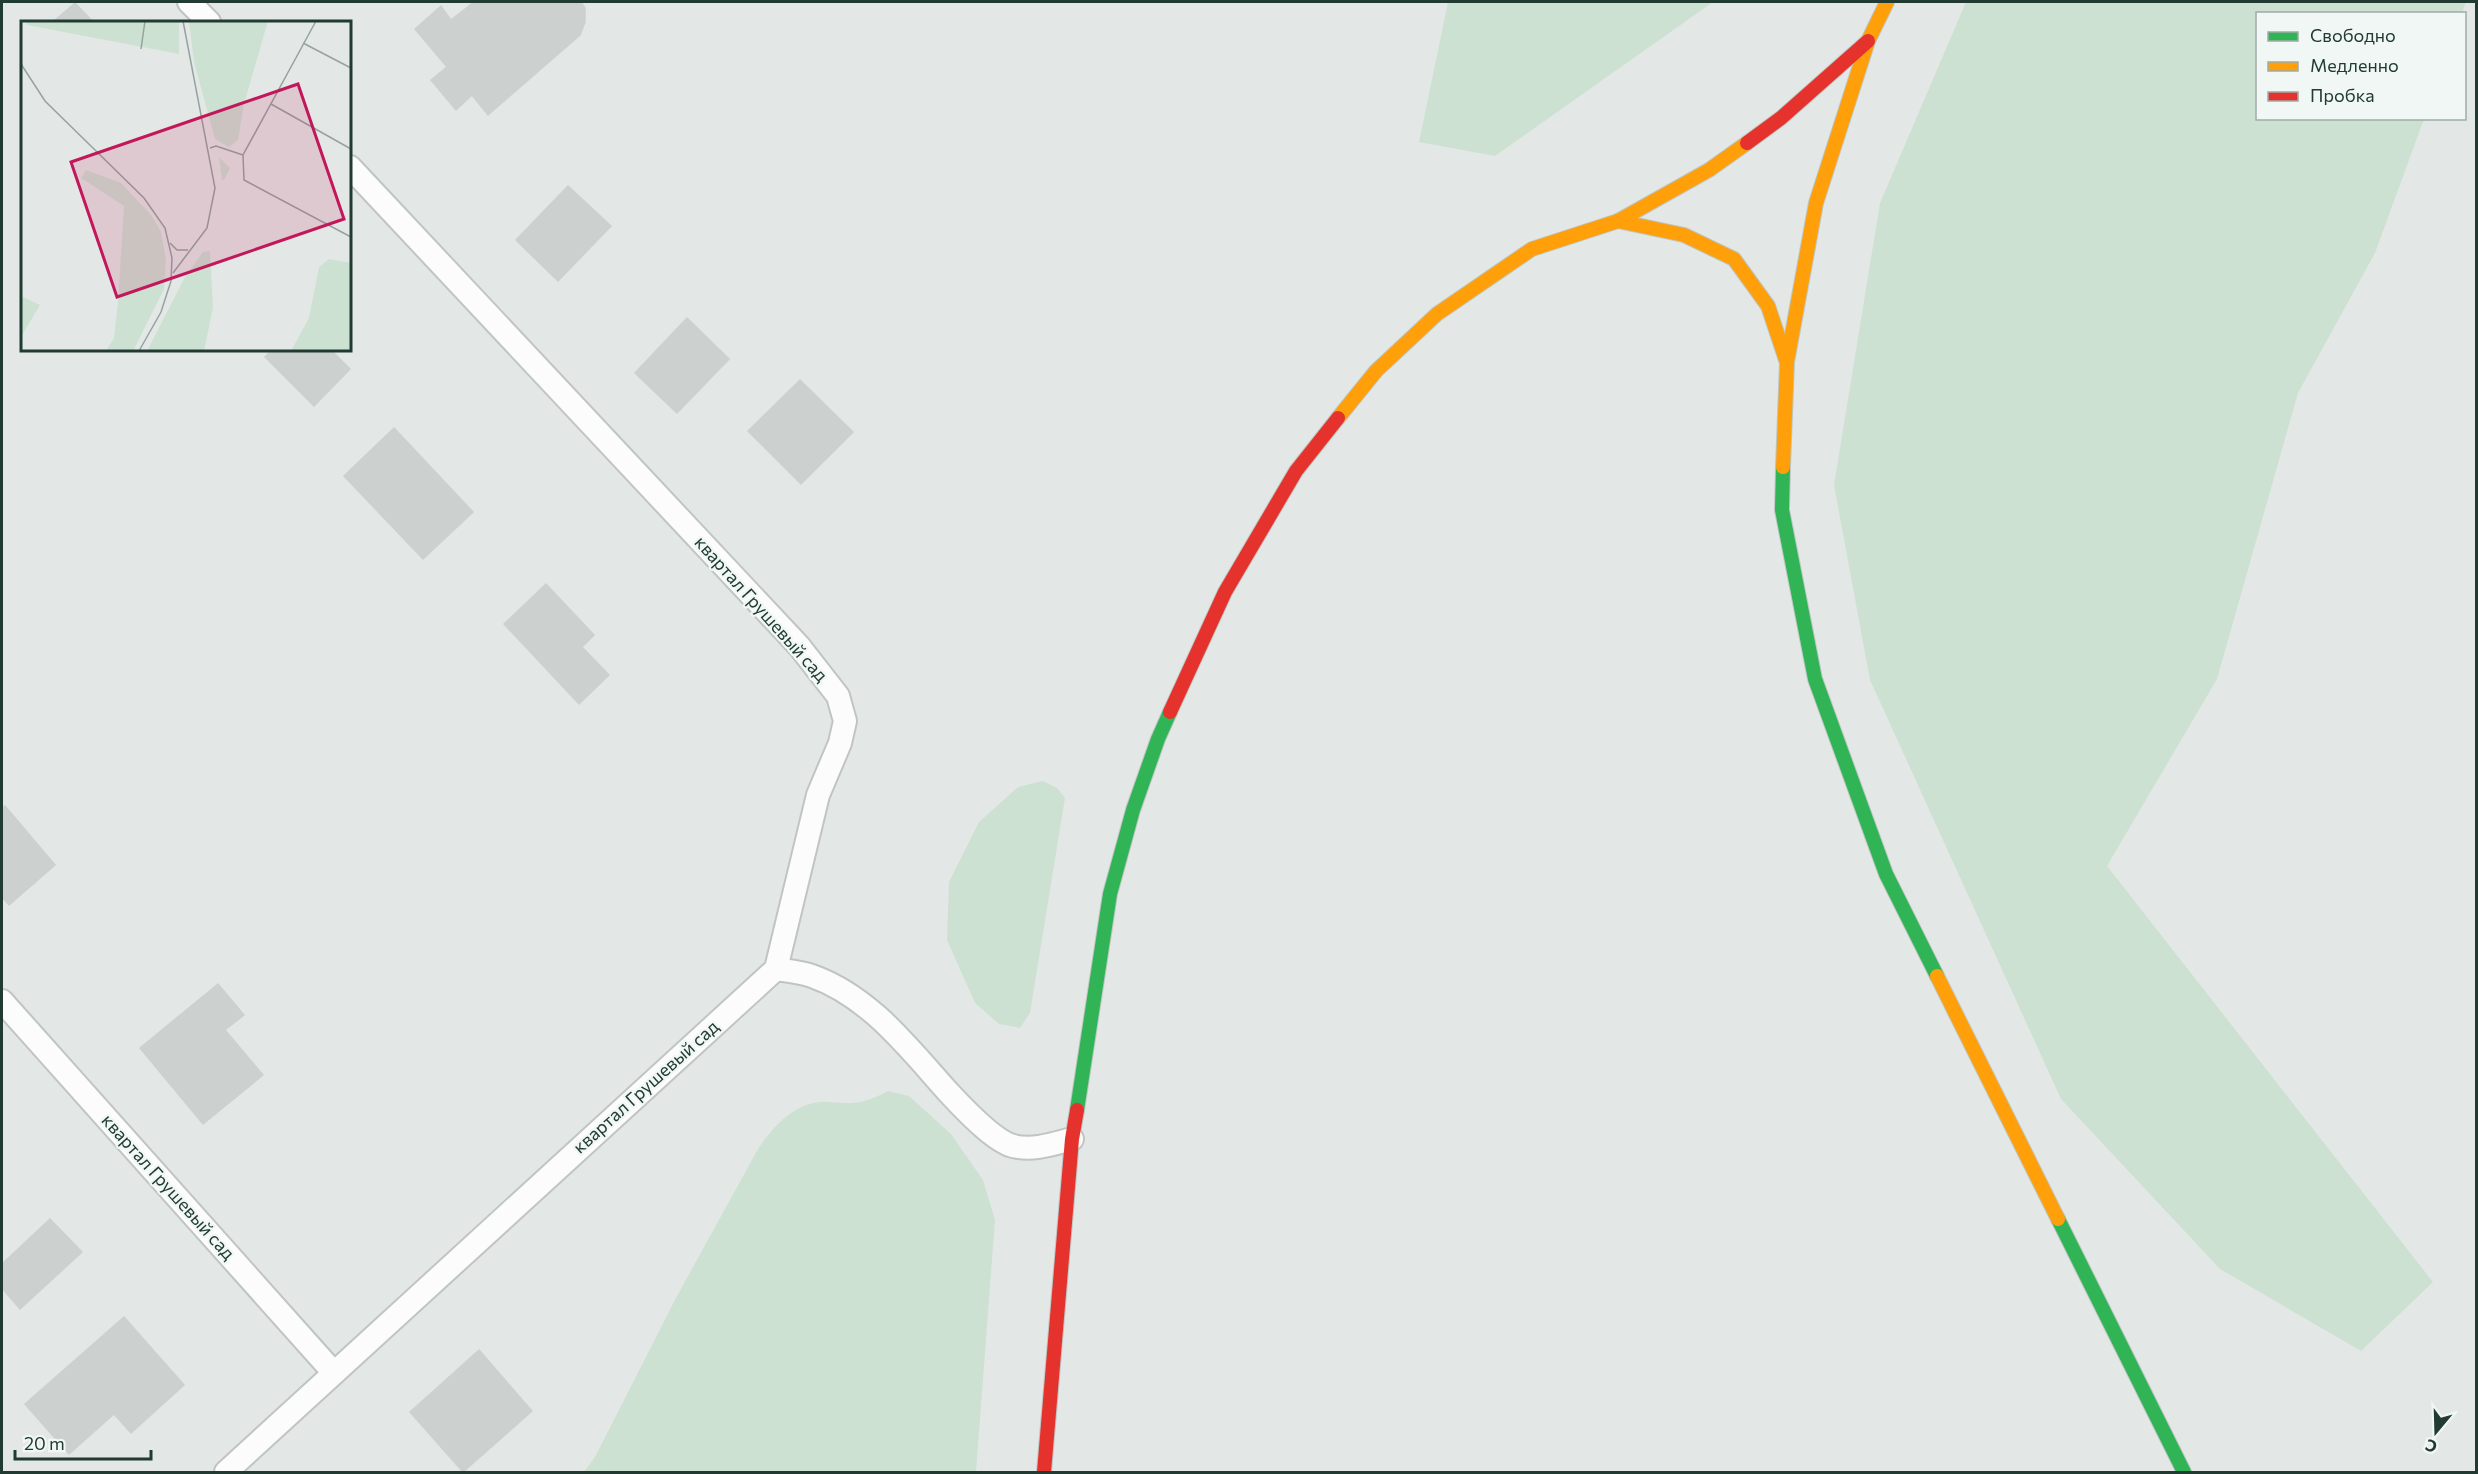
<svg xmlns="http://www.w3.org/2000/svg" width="2478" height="1474" font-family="Commissioner,sans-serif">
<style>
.green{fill:#cce1d2}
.building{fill:#ccd1cf;stroke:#ccd1cf;stroke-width:1.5}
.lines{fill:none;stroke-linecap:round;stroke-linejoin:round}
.lane-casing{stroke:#c0c5c3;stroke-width:26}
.fast-casing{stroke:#bec6c3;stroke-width:16}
.slow-casing{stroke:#bec6c3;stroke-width:16}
.jam-casing{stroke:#bec6c3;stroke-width:16}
.lane{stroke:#fbfcfb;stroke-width:22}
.fast{stroke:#30b455;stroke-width:14}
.slow{stroke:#ff9f0a;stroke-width:14}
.jam{stroke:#e5322d;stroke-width:14}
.labels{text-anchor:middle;stroke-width:4.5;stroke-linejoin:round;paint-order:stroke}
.street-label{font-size:18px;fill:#213b33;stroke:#f1f7f4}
.inset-road{fill:none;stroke:#95a39e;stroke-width:1.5}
.view{fill:#c2185b;fill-opacity:0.15;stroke:#c2185b;stroke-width:3}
.inset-edge{fill:none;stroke:#213b33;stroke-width:3}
</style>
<rect width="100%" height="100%" fill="#e3e8e6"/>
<g class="green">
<path d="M 1448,2 L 1713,2 L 1495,156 L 1419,142 Z"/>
<path d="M 1966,2 L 2466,2 L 2462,13 L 2258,14 L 2258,118 L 2424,119 L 2375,253 L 2298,393 L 2217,679 L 2107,866 L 2433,1282 L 2361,1351 L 2220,1269 L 2061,1099 L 1870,680 L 1834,485 L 1880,203 Z"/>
<path d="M 1043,781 L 1057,788 L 1065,798 L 1030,1013 L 1020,1028 L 999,1024 L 975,1003 L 947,940 L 949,882 L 979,822 L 1018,787 Z"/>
<path d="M 888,1091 L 909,1096 L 951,1134 L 983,1180 L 995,1220 L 976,1472 L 584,1472 L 595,1457 L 676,1298 L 758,1149 C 773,1127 792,1105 820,1102 C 827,1101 836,1103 843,1103 C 861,1104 873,1099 888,1091 Z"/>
</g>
<g class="building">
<path d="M 474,2 L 581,2 L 585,8 L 585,22 L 580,35 L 488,115 L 472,95 L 456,110 L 431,80 L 447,67 L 415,29 L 441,6 L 451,20 Z"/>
<path d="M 75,3 L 93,22 L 53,22 Z"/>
<path d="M 568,186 L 611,226 L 558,281 L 516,240 Z"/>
<path d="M 687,318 L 729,359 L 677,413 L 635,373 Z"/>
<path d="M 272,350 L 331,350 L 350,369 L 314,406 L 265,357 Z"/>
<path d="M 800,380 L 853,432 L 801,484 L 748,431 Z"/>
<path d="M 394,428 L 473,512 L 423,559 L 344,476 Z"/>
<path d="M 546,584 L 594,635 L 582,647 L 609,675 L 579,704 L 504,624 Z"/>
<path d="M 5,806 L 55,865 L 9,905 L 2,897 L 2,808 Z"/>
<path d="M 218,984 L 244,1015 L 225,1030 L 263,1075 L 203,1124 L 140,1048 Z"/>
<path d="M 50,1219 L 82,1252 L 20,1309 L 2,1288 L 2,1264 Z"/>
<path d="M 124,1317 L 184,1385 L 131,1433 L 114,1414 L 69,1454 L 25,1404 Z"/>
<path d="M 479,1350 L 532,1411 L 463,1472 L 410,1412 Z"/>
</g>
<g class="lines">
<defs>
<g id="lane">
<path d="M 189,2 L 209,22"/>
<path d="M 776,969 C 788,971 801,972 812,976 C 871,997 910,1050 950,1094 C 964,1109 994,1141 1013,1146 C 1033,1151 1053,1144 1072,1139"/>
<path d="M 2,1001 L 334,1373"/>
<path d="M 226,1472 L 776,969 L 818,795 L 840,743 L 845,721 L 838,696 L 799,646 L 350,167"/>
</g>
<g id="fast">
<path d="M 1783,467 L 1782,510 L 1815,679 L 1886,874 L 1937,976"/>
<path d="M 1077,1110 L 1110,894 L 1133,810 L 1158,739 L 1170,712"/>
<path d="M 2058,1219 L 2184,1472"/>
</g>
<g id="slow">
<path d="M 1618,221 L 1684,235 L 1734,259 L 1768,306 L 1786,360"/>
<path d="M 1338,418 L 1376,371 L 1437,314 L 1532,249 L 1618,221 L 1709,170 L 1747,143"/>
<path d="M 1783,467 L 1787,362 L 1816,203 L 1868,41 L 1887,2"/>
<path d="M 1937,976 L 2058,1219"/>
</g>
<g id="jam">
<path d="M 1747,143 L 1781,118 L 1868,41"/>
<path d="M 1170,712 L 1225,592 L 1296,471 L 1338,418"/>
<path d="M 1044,1472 L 1072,1139 L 1077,1110"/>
</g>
</defs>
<use href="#lane" class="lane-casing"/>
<use href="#fast" class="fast-casing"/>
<use href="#slow" class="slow-casing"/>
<use href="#jam" class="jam-casing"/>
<use href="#lane" class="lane"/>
<use href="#fast" class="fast"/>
<use href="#slow" class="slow"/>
<use href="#jam" class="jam"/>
</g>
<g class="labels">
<g class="street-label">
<text transform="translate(761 609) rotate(48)" y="6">квартал Грушевый сад</text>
<text transform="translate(646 1087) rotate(-42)" y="6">квартал Грушевый сад</text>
<text transform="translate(168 1187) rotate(48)" y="6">квартал Грушевый сад</text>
</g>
</g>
<g transform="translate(21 21)">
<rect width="330" height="330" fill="#e3e8e6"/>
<path d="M 5,0 L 158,0 L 158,33 L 6,4 ZM 168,0 L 247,0 L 223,83 L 217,119 L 208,126 L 194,118 L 173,41 ZM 198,136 L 209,147 L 203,159 L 201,159 ZM 65,149 L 100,162 L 131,195 L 140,211 L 145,239 L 143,268 L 112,330 L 85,330 L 93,317 L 97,281 L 103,185 L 60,157 ZM 189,230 L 192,287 L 183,330 L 126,330 L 164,256 L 182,231 ZM 308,238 L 330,242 L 330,330 L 270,330 L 288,297 L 298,246 ZM 0,275 L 19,284 L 0,316 Z" fill="#cce1d2"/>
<path class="inset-road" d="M 295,0 L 222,134 L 223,159 L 330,216M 282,22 L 330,47M 120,28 L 124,0M 0,43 L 24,80 L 123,177 L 144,207 L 151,237 L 150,260 L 140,291 L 118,330M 250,83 L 330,128M 189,127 L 195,125 L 222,134M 149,222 L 156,229 L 167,229M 152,252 L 186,207 L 194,167 L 162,0"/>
<path class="view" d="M 277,63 L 323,198 L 96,276 L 50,141 Z"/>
<rect width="330" height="330" class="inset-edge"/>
</g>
<rect width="2478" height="1474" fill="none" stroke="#213b33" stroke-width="6"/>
<rect x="2256" y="12" width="210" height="108" fill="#f1f7f4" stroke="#9eaca7" stroke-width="1.5"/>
<rect x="2268" y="32" width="30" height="9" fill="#30b455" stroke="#9eaca7" stroke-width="1.5"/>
<text x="2310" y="42" font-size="18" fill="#213b33">Свободно</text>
<rect x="2268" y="62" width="30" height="9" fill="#ff9f0a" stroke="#9eaca7" stroke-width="1.5"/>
<text x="2310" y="72" font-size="18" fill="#213b33">Медленно</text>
<rect x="2268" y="92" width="30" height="9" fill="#e5322d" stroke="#9eaca7" stroke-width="1.5"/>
<text x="2310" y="102" font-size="18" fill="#213b33">Пробка</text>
<g transform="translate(2436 1432) rotate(199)" stroke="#f1f7f4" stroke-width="4.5" paint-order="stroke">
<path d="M0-4.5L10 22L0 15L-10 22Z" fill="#213b33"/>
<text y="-9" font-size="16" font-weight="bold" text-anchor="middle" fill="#213b33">С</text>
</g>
<path d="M15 1450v9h136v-9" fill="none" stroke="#213b33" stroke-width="3"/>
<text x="24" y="1450" font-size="18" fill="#213b33" stroke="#f1f7f4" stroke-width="4.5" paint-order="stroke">20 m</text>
</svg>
